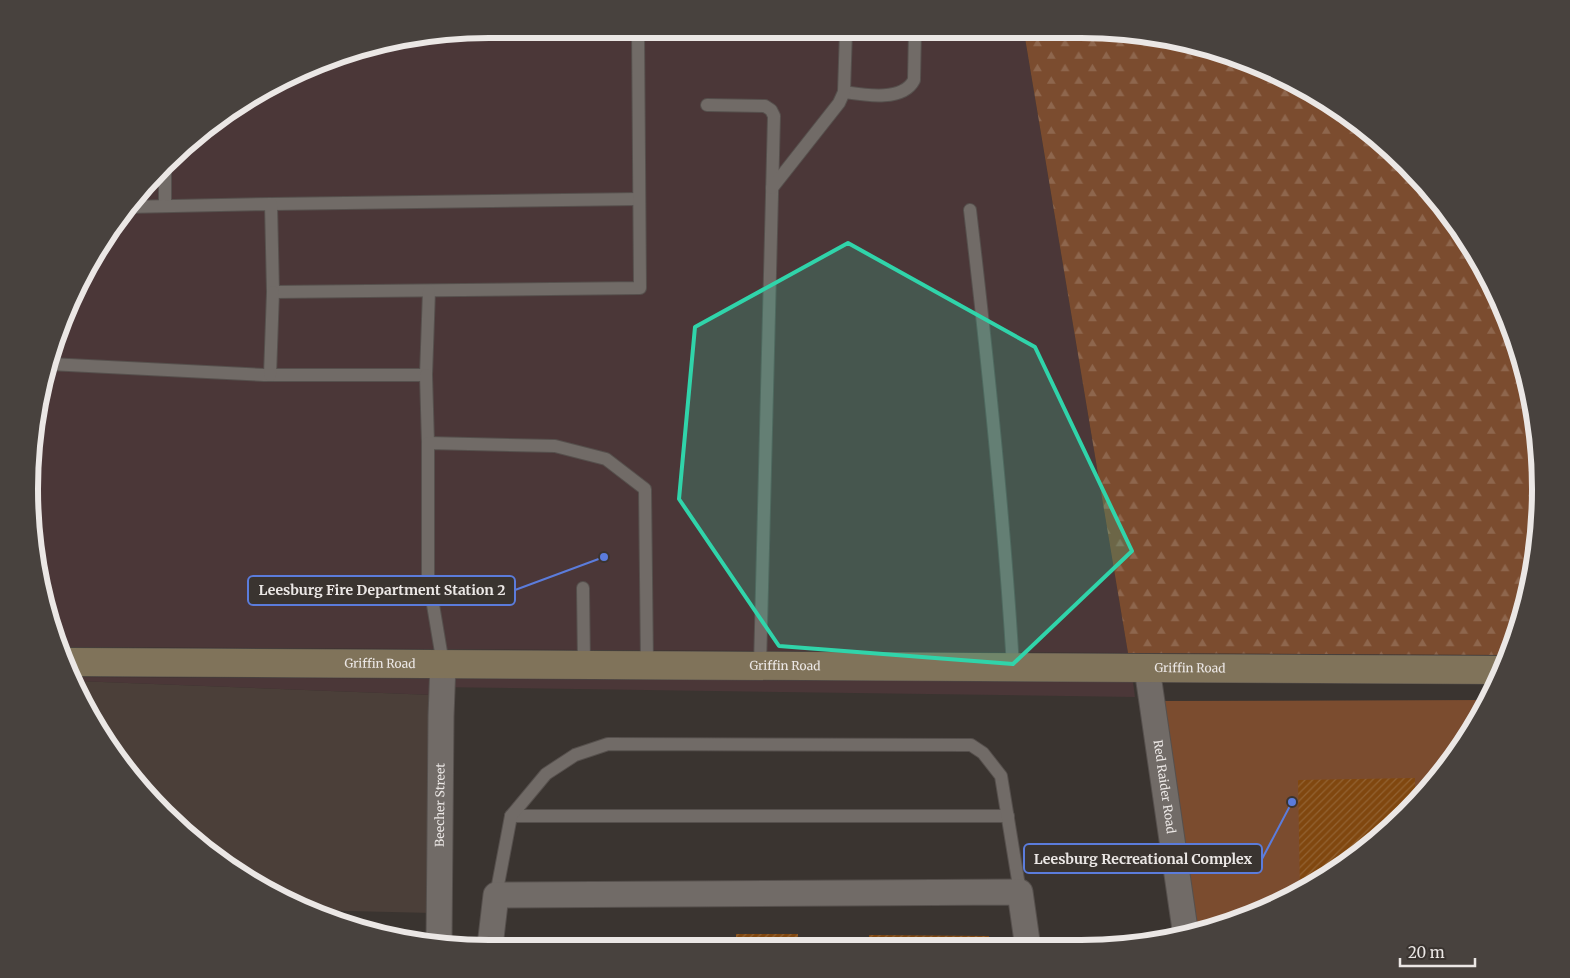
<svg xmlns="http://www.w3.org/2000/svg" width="1570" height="978" font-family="Merriweather,serif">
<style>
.built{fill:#4b3f39}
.industrial{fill:#4b3738}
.forest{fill:url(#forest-firs)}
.park{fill:#7b4c2f}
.building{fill:url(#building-hatch)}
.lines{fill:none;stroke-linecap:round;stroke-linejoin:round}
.lane-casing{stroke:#56504d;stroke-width:14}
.street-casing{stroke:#56504d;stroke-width:27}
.secondary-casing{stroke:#56504d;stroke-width:29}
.lane{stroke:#716b67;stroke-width:12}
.street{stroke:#716b67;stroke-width:25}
.secondary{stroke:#80735a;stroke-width:28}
.marked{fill:#30d4aa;fill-opacity:0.2;stroke:#30d4aa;stroke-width:4;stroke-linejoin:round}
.labels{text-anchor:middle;stroke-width:4;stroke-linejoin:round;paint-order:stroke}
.street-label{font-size:12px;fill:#ebe7e5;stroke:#3a3430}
.rim{fill:none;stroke:#ebe7e5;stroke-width:6}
.leader{fill:none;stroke:#5b7cdc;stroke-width:2}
.callout-dot{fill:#5b7cdc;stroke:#3a3430;stroke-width:2}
.callout{fill:#3a3430;stroke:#5b7cdc;stroke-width:2}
.callout-label{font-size:14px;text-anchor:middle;font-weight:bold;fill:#ebe7e5}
</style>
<defs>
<pattern id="forest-firs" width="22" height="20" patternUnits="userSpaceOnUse" patternTransform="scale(1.25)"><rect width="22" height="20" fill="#7b4c2f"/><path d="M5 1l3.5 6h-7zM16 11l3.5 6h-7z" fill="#8e664d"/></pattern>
<pattern id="building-hatch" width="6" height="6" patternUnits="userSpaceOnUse" patternTransform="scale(1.25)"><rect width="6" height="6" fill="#80470f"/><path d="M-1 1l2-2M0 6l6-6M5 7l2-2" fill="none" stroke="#926232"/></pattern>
</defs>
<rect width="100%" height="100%" fill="#3a3430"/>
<path class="built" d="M 77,681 L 434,695 L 433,913 L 306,910 L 209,854 L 106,744 Z"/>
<g class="industrial">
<path d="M 489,29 L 1024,32 L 1128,653 L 62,647 L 45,608 L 29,489 L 53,341 L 124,209 L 233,106 L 341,53 Z"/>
<path d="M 75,677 L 1133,682 L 1135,697 L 434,687 L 434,695 L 77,681 Z"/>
</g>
<path class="forest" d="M 1024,32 L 1141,33 L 1257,64 L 1361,124 L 1427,186 L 1480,259 L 1517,341 L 1537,429 L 1540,519 L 1525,608 L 1508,655 L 1128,653 Z"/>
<path class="park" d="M 1489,700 L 1446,769 L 1384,835 L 1311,888 L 1200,933 L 1190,935 L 1152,701 Z"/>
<g class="building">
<path d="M 1415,778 L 1415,802 L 1384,835 L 1311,888 L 1300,892 L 1298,780 Z"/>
<rect x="736" y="934" width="62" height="13"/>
<path d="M 869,935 L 989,936 L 989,948 L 869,947 Z"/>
</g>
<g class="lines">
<defs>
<g id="lane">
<path d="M 844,92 C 864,95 903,102 914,80 L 915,31"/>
<path d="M 707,105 L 765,106 L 771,110 L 774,116 L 760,666"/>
<path d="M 165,170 L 165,206"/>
<path d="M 772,188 L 839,103 L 844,92 L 846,31"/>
<path d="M 271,204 L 639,199"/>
<path d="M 126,207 L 271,204 L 273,292 L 640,288 L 638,30"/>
<path d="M 970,210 C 988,362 1004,515 1013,667"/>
<path d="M 49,364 L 264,375 L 426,375 L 429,291"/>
<path d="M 270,375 L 273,292"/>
<path d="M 426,375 L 428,443"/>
<path d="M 583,588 L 584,665"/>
<path d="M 443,664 L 428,575 L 428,443 L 555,446 L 606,459 L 645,489 L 647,665"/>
<path d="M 511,816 L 1008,816"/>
<path d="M 496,895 L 511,816 L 546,774 L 575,755 L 608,744 L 971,745 L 983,753 L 1001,776 L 1020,892"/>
</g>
<g id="street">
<path id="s1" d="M 1147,668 L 1186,936"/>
<path id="s2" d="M 439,945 L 441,716 L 443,664"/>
<path d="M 490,946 L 496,895 L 1020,892 L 1028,948"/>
</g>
<g id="secondary">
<path id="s3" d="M 69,662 L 1502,670"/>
</g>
</defs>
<use href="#lane" class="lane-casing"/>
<use href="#street" class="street-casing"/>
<use href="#secondary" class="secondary-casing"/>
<use href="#lane" class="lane"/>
<use href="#street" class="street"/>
<use href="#secondary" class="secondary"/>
</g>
<path class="marked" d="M 848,243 L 1035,347 L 1132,551 L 1013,664 L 779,646 L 679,499 L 695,327 Z"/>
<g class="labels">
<g class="street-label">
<text dy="4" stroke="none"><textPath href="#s3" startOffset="311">Griffin Road</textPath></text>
<text dy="4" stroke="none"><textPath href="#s3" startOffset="716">Griffin Road</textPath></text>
<text dy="4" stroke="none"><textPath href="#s3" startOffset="1121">Griffin Road</textPath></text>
<text dy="4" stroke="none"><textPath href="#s1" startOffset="120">Red Raider Road</textPath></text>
<text dy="4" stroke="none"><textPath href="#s2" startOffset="140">Beecher Street</textPath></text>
</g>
</g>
<path d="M0 0H1570V978H0ZM489 38H1081A451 451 0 0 1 1532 489V489A451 451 0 0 1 1081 940H489A451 451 0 0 1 38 489V489A451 451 0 0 1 489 38Z" fill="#48423e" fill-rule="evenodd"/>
<path class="rim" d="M489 38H1081A451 451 0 0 1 1532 489V489A451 451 0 0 1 1081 940H489A451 451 0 0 1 38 489V489A451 451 0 0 1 489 38Z"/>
<path class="leader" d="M604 557L515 590M1292 802L1262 859"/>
<g class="callout-dot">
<circle cx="604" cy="557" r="5"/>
<circle cx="1292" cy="802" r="5"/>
</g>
<g class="callout">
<rect x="248" y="576" width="267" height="29" rx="5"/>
<rect x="1024" y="844" width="238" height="29" rx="5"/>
</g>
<g class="callout-label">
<text x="382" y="595">Leesburg Fire Department Station 2</text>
<text x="1143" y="864">Leesburg Recreational Complex</text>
</g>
<path d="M1400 958v8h75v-8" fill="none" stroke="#ebe7e5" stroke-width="2.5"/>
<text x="1408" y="958" font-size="15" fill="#ebe7e5" stroke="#3a3430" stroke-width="4" paint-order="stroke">20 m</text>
</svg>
